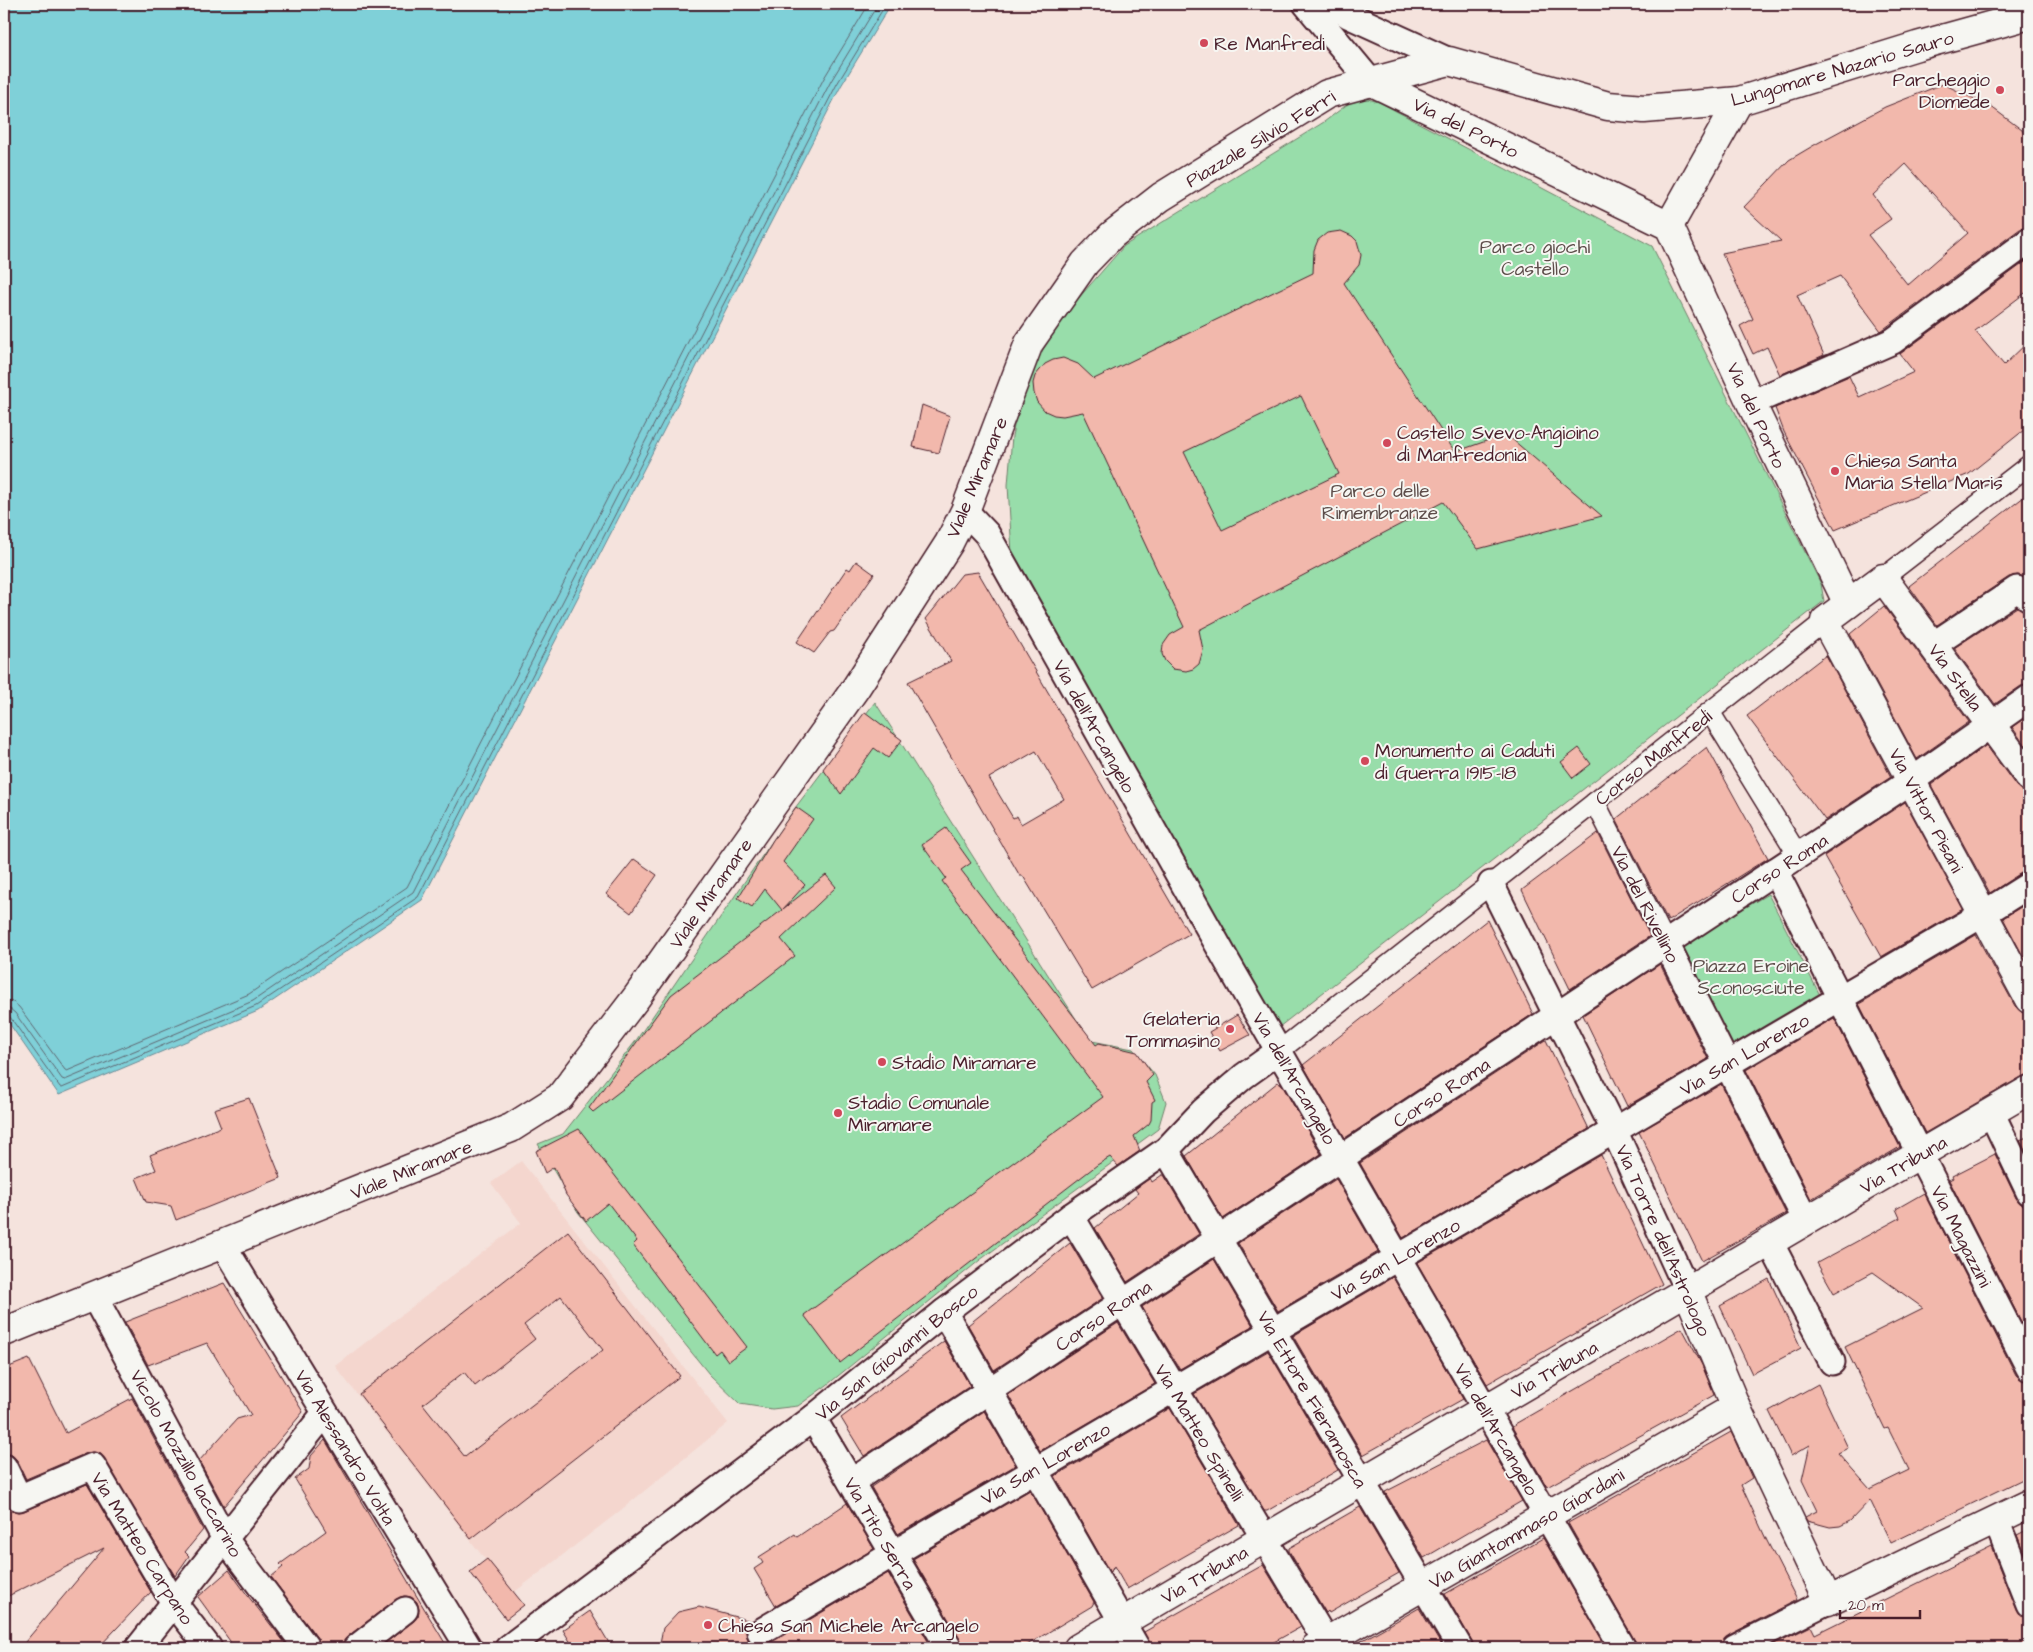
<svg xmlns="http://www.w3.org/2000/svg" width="2033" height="1652" font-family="'Architects Daughter',sans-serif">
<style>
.built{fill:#f4d6ce}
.green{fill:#98ddaa;stroke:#717e6a}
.water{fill:#7fd0d8;stroke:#6a8993}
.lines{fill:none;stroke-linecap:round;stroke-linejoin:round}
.shore{stroke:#5f6670;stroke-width:1}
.building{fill:#f2b8ac;stroke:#4a1f2b;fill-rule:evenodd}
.pedestrian-casing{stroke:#4a1f2b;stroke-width:22}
.minor-casing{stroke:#4a1f2b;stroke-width:29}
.tertiary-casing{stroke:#4a1f2b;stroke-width:31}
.secondary-casing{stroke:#4a1f2b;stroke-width:31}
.pedestrian{stroke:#f6f6f2;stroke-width:19}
.minor{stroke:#f6f6f2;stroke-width:25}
.tertiary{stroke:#f6f6f2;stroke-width:28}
.secondary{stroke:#f6f6f2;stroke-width:28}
.poi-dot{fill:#d1495b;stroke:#f6f6f2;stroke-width:2}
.labels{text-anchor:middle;stroke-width:4;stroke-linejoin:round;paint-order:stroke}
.poi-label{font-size:19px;fill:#4a1f2b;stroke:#f6f6f2;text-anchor:start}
.street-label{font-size:19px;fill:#4a1f2b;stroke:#f6f6f2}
.park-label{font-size:19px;fill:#5e4e4b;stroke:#f6f6f2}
</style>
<rect width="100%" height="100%" fill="#f5e3dd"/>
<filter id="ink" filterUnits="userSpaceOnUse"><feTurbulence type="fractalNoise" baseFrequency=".02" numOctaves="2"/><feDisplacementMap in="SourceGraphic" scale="10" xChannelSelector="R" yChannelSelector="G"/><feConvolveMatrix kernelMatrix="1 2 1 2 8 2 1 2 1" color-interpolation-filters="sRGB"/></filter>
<g filter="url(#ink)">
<path class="built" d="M 521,1161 L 728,1423 L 616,1514 L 512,1594 L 335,1366 L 521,1223 L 491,1183 Z"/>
<g class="green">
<path d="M 1364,98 L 1379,102 L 1652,246 L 1821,584 L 1824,601 L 1279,1027 L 1013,571 L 1008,485 L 1012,436 L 1019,401 L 1036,360 L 1070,308 L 1124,246 L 1324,122 L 1353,100 Z"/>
<path d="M 875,702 L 1076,1019 L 1092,1041 L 1133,1049 L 1155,1075 L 1166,1102 L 1158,1129 L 980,1260 L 827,1385 L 798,1406 L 772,1409 L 740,1404 L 709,1374 L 578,1212 L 538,1144 L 563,1134 L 635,1042 L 795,808 Z"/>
<path d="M 1768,894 L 1822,999 L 1730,1051 L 1679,947 Z"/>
</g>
<path class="water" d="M 4,4 L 891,4 L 841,86 L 422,900 L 258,1011 L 59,1095 L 4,1016 Z"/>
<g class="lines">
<g class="shore">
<path d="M 4,1000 L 13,1002 L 19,1007 L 65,1070 L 67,1071 L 249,994 L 407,887 L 824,78 L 869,4"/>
<path d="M 4,1008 L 10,1009 L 15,1013 L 62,1079 L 65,1080 L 253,1001 L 413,892 L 831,81 L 878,4"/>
<path d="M 4,1014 L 10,1017 L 60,1087 L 62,1088 L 256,1006 L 418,897 L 837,84 L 886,4"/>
</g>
</g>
<g class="building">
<path d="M 1943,84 L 1990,106 L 2022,130 L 2029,142 L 2029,227 L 2020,229 L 1881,331 L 1840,276 L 1797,295 L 1824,355 L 1780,375 L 1767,347 L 1753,354 L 1740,326 L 1753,319 L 1722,253 L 1781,241 L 1744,207 L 1789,160 L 1816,144 L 1885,107 ZM 1906,164 L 1968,233 L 1908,285 L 1868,235 L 1891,219 L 1873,195 Z"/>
<path d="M 1341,231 L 1352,236 L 1357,241 L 1361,255 L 1359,265 L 1344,283 L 1455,452 L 1506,434 L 1602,516 L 1478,549 L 1443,502 L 1199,630 L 1203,650 L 1199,664 L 1193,669 L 1186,671 L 1173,669 L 1165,661 L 1162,654 L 1163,645 L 1170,635 L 1184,627 L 1083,412 L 1063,416 L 1054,415 L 1045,411 L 1037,402 L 1034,393 L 1033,383 L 1035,376 L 1045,364 L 1053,360 L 1063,358 L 1078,364 L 1094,379 L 1313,273 L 1314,250 L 1318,240 L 1327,233 ZM 1301,396 L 1339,474 L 1222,530 L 1184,452 Z"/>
<path d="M 2029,259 L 2029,290 L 1975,331 L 2004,365 L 2029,341 L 2029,426 L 1969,474 L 1835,530 L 1784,432 L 1775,408 L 1849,376 L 1859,397 L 1914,372 L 1900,354 Z"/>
<path d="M 922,405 L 950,416 L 939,453 L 913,447 Z"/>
<path d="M 2029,493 L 2029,580 L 2018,575 L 2009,577 L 1937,625 L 1909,586 Z"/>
<path d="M 856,561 L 874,574 L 834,631 L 830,632 L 814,653 L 797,642 L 847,568 L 850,570 Z"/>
<path d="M 978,572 L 1189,934 L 1092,990 L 1023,876 L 1020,876 L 908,682 L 951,661 L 926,619 L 962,574 ZM 1036,751 L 1064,799 L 1021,824 L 1017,816 L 1013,818 L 989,778 Z"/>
<path d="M 1884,606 L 1969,722 L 1917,759 L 1850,634 Z"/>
<path d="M 2017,607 L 2029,612 L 2029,684 L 2021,686 L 1995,704 L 1954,648 Z"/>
<path d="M 1826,655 L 1891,777 L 1825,820 L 1747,716 Z"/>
<path d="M 865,712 L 902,740 L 888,758 L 874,748 L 841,794 L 823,769 Z"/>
<path d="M 2029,715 L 2029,751 L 2012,727 Z"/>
<path d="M 1986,745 L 2016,786 L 2022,791 L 2029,792 L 2029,871 L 2021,873 L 1990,893 L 1931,785 Z"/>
<path d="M 1707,747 L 1768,858 L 1668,921 L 1616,819 Z"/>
<path d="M 1579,748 L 1591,764 L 1573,778 L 1561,762 Z"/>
<path d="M 1905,802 L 1963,909 L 1881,957 L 1824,856 Z"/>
<path d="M 796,807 L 813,819 L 783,862 L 805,885 L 783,909 L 826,875 L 836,887 L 781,939 L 795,956 L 593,1112 L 589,1108 L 671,995 L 782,910 L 765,889 L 752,907 L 738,898 L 773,840 Z"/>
<path d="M 946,828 L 971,863 L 961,870 L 1096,1045 L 1099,1043 L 1137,1052 L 1147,1066 L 1153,1075 L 1146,1082 L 1155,1100 L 1152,1102 L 1151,1120 L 1149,1124 L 1134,1136 L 1140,1151 L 1118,1166 L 1110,1157 L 1097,1165 L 840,1363 L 804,1315 L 1103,1097 L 942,881 L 946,878 L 922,845 Z"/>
<path d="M 1598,833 L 1650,936 L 1570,989 L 1522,890 Z"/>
<path d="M 634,859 L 657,875 L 631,913 L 606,894 Z"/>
<path d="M 2029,902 L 2029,967 L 2003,918 Z"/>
<path d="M 1487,920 L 1533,1014 L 1345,1138 L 1303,1065 Z"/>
<path d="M 1976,935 L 2015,1006 L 2021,1012 L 2029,1015 L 2029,1074 L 2021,1077 L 1925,1133 L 1859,1004 Z"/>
<path d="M 1660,964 L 1708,1059 L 1627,1106 L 1583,1015 Z"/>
<path d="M 1237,1015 L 1250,1035 L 1220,1051 L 1209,1032 Z"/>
<path d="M 1834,1018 L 1900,1147 L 1811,1199 L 1746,1070 Z"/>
<path d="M 1546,1040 L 1589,1129 L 1403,1238 L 1360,1163 Z"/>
<path d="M 1278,1082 L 1279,1084 L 1281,1083 L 1321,1154 L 1223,1219 L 1186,1156 Z"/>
<path d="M 1721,1084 L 1786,1214 L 1702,1261 L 1639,1132 Z"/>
<path d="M 249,1098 L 281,1178 L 176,1220 L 171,1206 L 146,1202 L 136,1178 L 156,1170 L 150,1155 L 221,1127 L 214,1109 Z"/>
<path d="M 579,1129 L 747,1347 L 728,1361 L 720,1350 L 715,1354 L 633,1245 L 637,1241 L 608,1203 L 586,1221 L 566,1195 L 554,1167 L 545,1173 L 536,1151 Z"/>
<path d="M 2029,1136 L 2029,1159 L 2020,1140 Z"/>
<path d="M 1995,1154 L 2016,1198 L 2021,1204 L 2029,1206 L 2029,1337 L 1949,1180 L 1953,1178 L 1952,1176 Z"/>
<path d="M 1601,1155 L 1662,1284 L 1487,1384 L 1417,1263 Z"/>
<path d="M 1162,1175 L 1164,1175 L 1199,1234 L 1127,1282 L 1095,1228 L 1138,1193 L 1135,1189 L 1150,1178 L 1152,1182 Z"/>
<path d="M 1336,1179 L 1378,1252 L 1278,1311 L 1238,1243 Z"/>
<path d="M 1924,1193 L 2016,1375 L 2022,1380 L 2029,1382 L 2029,1476 L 1891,1543 L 1870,1500 L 1850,1521 L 1840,1526 L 1830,1527 L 1807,1521 L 1805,1517 L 1817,1511 L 1802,1480 L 1810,1445 L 1791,1456 L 1769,1411 L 1818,1384 L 1848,1448 L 1838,1453 L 1870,1489 L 1909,1470 L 1888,1428 L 1885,1429 L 1845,1347 L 1923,1308 L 1873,1272 L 1834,1293 L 1817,1263 L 1900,1218 L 1896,1209 Z"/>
<path d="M 568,1231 L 680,1376 L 471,1539 L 359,1394 ZM 561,1296 L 603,1350 L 465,1457 L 423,1404 L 464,1372 L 475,1386 L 535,1339 L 524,1325 Z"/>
<path d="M 1070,1243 L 1103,1298 L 994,1370 L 968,1325 Z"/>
<path d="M 1214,1259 L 1253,1326 L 1180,1369 L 1142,1307 Z"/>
<path d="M 1393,1277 L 1463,1399 L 1363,1455 L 1293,1336 Z"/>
<path d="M 1769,1279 L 1801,1348 L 1752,1374 L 1720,1306 Z"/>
<path d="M 224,1283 L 303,1412 L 224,1506 L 199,1461 L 237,1419 L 251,1415 L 207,1343 L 148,1365 L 125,1322 Z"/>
<path d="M 1118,1323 L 1155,1384 L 1040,1451 L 1008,1395 Z"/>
<path d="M 1682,1328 L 1702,1365 L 1714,1395 L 1547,1487 L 1512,1427 L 1516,1425 L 1515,1424 Z"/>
<path d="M 944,1341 L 970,1386 L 864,1456 L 841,1418 Z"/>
<path d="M 1268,1351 L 1338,1470 L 1267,1511 L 1264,1511 L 1194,1394 Z"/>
<path d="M 29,1359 L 66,1433 L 132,1398 L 203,1530 L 185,1552 L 189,1556 L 175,1576 L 101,1454 L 94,1452 L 87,1453 L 26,1479 L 17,1460 L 12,1455 L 4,1453 L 4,1369 Z"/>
<path d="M 1170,1408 L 1239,1525 L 1127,1589 L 1114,1566 L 1110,1573 L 1055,1476 Z"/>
<path d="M 984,1411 L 1016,1465 L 898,1534 L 871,1487 Z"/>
<path d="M 1731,1432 L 1752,1478 L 1741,1485 L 1767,1541 L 1797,1600 L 1729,1635 L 1723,1641 L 1721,1648 L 1637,1648 L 1635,1641 L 1568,1523 Z"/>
<path d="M 325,1440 L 413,1590 L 448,1648 L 379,1648 L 414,1621 L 418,1616 L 419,1609 L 417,1602 L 411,1597 L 404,1596 L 396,1599 L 347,1637 L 343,1642 L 342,1648 L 321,1648 L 318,1639 L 271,1577 L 283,1567 L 280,1564 L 326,1531 L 295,1479 L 309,1469 L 311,1456 Z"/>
<path d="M 1486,1440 L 1522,1501 L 1424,1558 L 1385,1492 Z"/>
<path d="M 87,1484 L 151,1592 L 98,1648 L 20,1648 L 104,1548 L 4,1598 L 4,1499 L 11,1510 L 18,1512 L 24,1511 Z"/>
<path d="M 1030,1490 L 1094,1602 L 1092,1606 L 1022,1648 L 963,1648 L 961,1641 L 913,1559 Z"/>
<path d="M 847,1503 L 874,1549 L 776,1606 L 754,1569 L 763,1563 L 759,1557 L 795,1534 L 797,1537 Z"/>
<path d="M 1360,1507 L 1399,1573 L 1329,1613 L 1328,1611 L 1326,1613 L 1289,1551 L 1289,1548 Z"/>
<path d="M 2029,1529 L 2029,1565 L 2017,1535 Z"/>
<path d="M 1543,1538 L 1607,1648 L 1474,1648 L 1472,1641 L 1445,1594 Z"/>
<path d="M 1991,1547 L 2016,1609 L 2020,1616 L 2029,1618 L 2029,1644 L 2020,1648 L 1766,1648 L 1811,1626 L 1815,1634 Z"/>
<path d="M 487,1559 L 524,1605 L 506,1619 L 470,1572 Z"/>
<path d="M 1263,1565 L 1301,1627 L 1263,1648 L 1151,1648 L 1144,1632 Z"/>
<path d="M 229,1570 L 248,1596 L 289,1648 L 235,1648 L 198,1597 Z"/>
<path d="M 888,1573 L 932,1648 L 659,1648 L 663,1628 L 678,1612 L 699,1607 L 751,1621 L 747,1625 L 746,1632 L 748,1640 L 753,1645 L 761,1646 L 767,1645 Z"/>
<path d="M 1419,1608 L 1443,1648 L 1349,1648 Z"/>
<path d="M 590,1611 L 612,1648 L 574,1648 L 563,1630 Z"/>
</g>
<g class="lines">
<defs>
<g id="pedestrian">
<path d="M 1883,578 L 2029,465"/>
<path d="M 1710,712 L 1798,855"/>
<path d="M 1595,802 L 1666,943"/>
<path d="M 1279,1051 L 1825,621"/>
</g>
<g id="minor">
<path d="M 1306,4 L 1370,81"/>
<path d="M 1331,4 L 1348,15 L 1449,61"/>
<path d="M 1751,403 L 1893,341 L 2029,241"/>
<path d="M 965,511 L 987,534 L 1228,963 L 1623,1648"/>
<path d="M 1933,645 L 2017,589 L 2029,598"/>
<path d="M 1775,871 L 2029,1368"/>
<path d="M 1491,884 L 1614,1130 L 1687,1290"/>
<path d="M 1666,943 L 1806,1221"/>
<path d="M 1991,1112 L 2029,1192"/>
<path d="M 1166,1150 L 1460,1648"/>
<path d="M 1071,1216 L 1330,1648"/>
<path d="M 1770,1242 L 1832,1362"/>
<path d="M 223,1245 L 469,1648"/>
<path d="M 94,1296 L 225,1539 L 307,1648"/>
<path d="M 944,1312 L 1137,1648"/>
<path d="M 813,1418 L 949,1648"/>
<path d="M 4,1467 L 19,1498 L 93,1466 L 174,1603 L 209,1648"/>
<path d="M 851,1482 L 1911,781 L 2029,698"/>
<path d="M 1996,1520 L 2029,1604"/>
<path d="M 760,1632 L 1983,914 L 2029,885"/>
<path d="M 138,1648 L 325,1413"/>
<path d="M 356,1648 L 405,1610"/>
<path d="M 508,1648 L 813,1418 L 944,1312 L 1071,1216 L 1166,1150 L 1203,1111 L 1244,1076 L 1279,1051"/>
<path d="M 1735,1648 L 1828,1601"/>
</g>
<g id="tertiary">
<path d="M 1370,81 L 1669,226 L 1751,403 L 1848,604"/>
<path d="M 1669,226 L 1739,101"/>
<path d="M 2029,777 L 1883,578 L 1825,621 L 2029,999"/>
<path d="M 4,1332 L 511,1128 L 560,1097 L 636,998 L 855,689 L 949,543 L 965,511 L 1029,343 L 1085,263 L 1112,235 L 1161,197 L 1327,94 L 1449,61 L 1608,106 L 1644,109 L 1739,101 L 1917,46 L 2029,15"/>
</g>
<g id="secondary">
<path d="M 1687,1290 L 1736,1407 L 1828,1601 L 2029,1504"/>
<path d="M 1078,1648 L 2029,1090"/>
<path d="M 1315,1648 L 1736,1407"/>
</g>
</defs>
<use href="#pedestrian" class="pedestrian-casing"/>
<use href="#minor" class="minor-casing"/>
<use href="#tertiary" class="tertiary-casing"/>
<use href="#secondary" class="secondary-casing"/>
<use href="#pedestrian" class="pedestrian"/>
<use href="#minor" class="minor"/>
<use href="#tertiary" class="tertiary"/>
<use href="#secondary" class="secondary"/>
</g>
</g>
<g class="poi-dot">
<circle cx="1204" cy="43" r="5"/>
<circle cx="2000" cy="90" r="5"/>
<circle cx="1387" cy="443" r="5"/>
<circle cx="1835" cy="471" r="5"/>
<circle cx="1365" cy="761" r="5"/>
<circle cx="1230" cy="1029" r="5"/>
<circle cx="882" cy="1062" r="5"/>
<circle cx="838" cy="1113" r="5"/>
<circle cx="708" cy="1625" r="5"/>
</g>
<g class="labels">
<g class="poi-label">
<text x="1214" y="50">Re Manfredi</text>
<text x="1990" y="86" text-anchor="end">Parcheggio<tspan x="1990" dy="22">Diomede</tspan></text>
<text x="1397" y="439">Castello Svevo-Angioino<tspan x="1397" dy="22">di Manfredonia</tspan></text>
<text x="1845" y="467">Chiesa Santa<tspan x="1845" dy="22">Maria Stella Maris</tspan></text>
<text x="1375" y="757">Monumento ai Caduti<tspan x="1375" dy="22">di Guerra 1915-18</tspan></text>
<text x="1220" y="1025" text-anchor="end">Gelateria<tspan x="1220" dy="22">Tommasino</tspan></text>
<text x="892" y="1069">Stadio Miramare</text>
<text x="848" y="1109">Stadio Comunale<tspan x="848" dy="22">Miramare</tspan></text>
<text x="718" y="1632">Chiesa San Michele Arcangelo</text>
</g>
<g class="street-label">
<text transform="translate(1842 68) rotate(-16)" y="7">Lungomare Nazario Sauro</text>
<text transform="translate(1466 127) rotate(26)" y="7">Via del Porto</text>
<text transform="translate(1260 138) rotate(-31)" y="7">Piazzale Silvio Ferri</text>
<text transform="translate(1757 415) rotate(65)" y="7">Via del Porto</text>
<text transform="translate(976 477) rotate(-67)" y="7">Viale Miramare</text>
<text transform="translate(1956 677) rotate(54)" y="7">Via Stella</text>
<text transform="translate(1095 726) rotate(61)" y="7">Via dell'Arcangelo</text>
<text transform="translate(1653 757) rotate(-38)" y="7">Corso Manfredi</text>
<text transform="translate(1927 810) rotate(62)" y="7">Via Vittor Pisani</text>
<text transform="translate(1779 868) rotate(-33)" y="7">Corso Roma</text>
<text transform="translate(710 893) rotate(-55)" y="7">Viale Miramare</text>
<text transform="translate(1646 904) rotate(63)" y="7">Via del Rivellino</text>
<text transform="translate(1744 1054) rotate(-30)" y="7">Via San Lorenzo</text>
<text transform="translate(1295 1078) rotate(60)" y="7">Via dell'Arcangelo</text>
<text transform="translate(1441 1092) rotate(-33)" y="7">Corso Roma</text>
<text transform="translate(1903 1164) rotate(-30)" y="7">Via Tribuna</text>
<text transform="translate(411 1169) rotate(-22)" y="7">Viale Miramare</text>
<text transform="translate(1962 1236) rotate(63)" y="7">Via Magazzini</text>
<text transform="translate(1664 1240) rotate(66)" y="7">Via Torre dell'Astrologo</text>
<text transform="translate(1395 1259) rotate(-30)" y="7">Via San Lorenzo</text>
<text transform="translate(1103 1315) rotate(-34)" y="7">Corso Roma</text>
<text transform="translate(896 1352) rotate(-39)" y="7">Via San Giovanni Bosco</text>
<text transform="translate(1554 1369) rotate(-30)" y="7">Via Tribuna</text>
<text transform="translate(1313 1399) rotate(60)" y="7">Via Ettore Fieramosca</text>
<text transform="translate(1497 1429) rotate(60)" y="7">Via dell'Arcangelo</text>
<text transform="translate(1200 1432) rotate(59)" y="7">Via Matteo Spinelli</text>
<text transform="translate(346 1447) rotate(59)" y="7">Via Alessandro Volta</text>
<text transform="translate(187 1463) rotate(61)" y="7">Vicolo Mozzillo Iaccarino</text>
<text transform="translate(1045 1463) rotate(-30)" y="7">Via San Lorenzo</text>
<text transform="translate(1526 1528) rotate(-30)" y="7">Via Giantommaso Giordani</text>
<text transform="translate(881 1533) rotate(60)" y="7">Via Tito Serra</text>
<text transform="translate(143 1548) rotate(58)" y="7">Via Matteo Carpano</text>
<text transform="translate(1204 1574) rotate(-30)" y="7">Via Tribuna</text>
</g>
<g class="park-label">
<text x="1535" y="253">Parco giochi<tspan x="1535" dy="22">Castello</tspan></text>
<text x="1380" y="497">Parco delle<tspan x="1380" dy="22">Rimembranze</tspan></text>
<text x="1751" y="972">Piazza Eroine<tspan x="1751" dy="22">Sconosciute</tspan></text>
</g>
</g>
<rect width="2033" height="1652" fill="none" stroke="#f6f6f2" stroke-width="20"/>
<rect x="10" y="10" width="2013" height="1632" fill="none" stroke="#4a1f2b" stroke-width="2" filter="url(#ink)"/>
<path d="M1840 1610v8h80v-8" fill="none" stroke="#4a1f2b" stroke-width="2.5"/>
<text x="1848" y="1610" font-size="15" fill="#4a1f2b" stroke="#f6f6f2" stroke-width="4" paint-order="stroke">20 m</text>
</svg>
